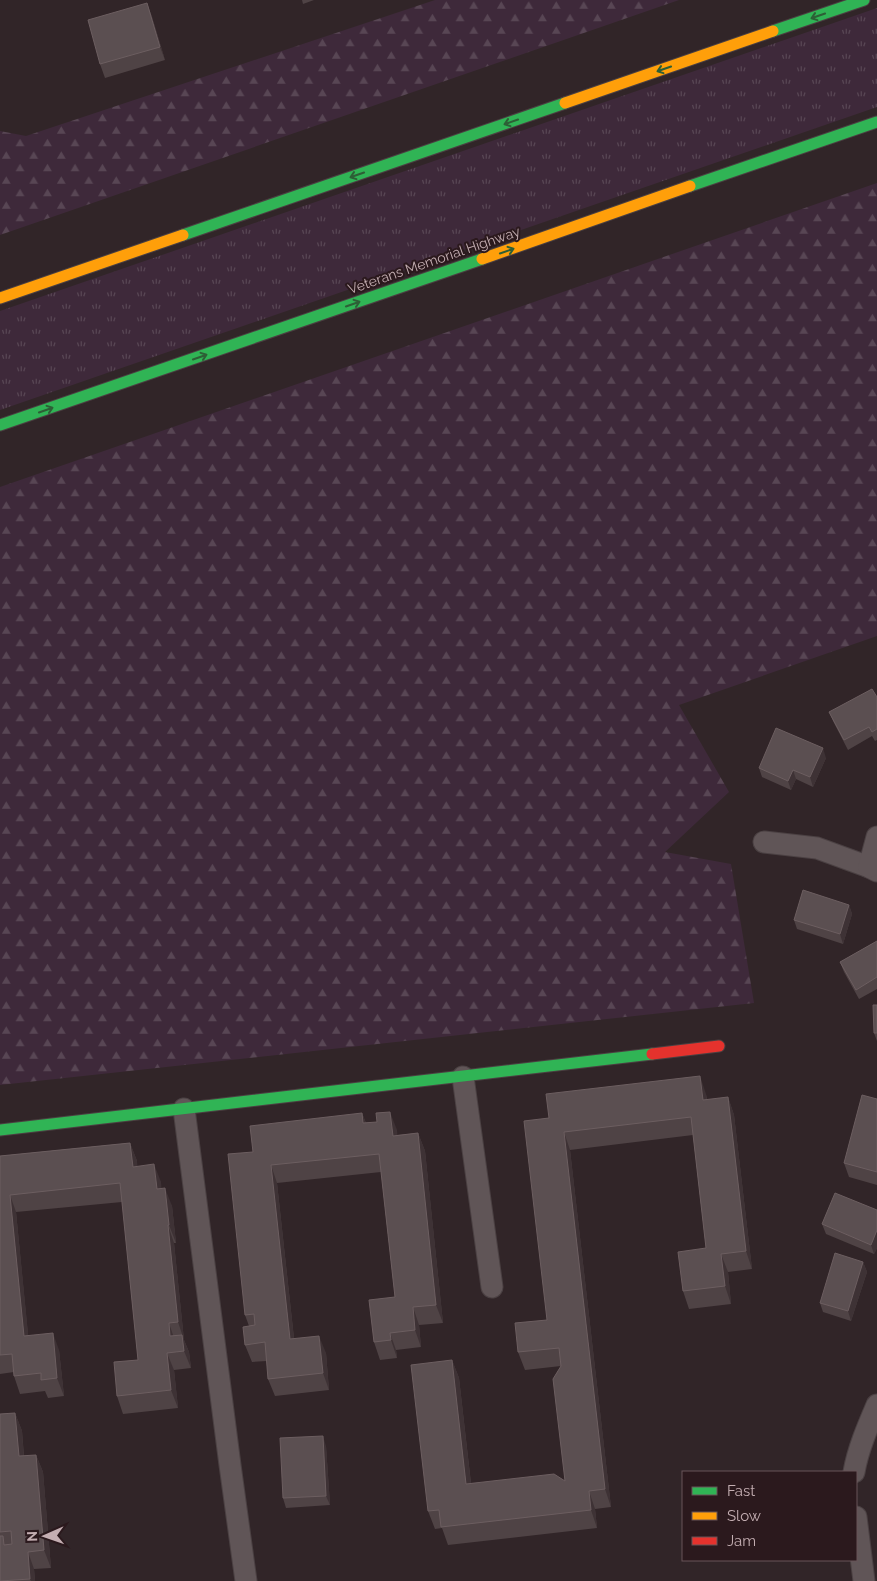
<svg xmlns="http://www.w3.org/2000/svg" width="877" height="1581" font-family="Raleway,sans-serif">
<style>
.grass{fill:url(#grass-tufts)}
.forest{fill:url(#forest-firs)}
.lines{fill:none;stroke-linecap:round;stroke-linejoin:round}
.street-casing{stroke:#4b4143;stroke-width:23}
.fast-casing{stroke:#4b4042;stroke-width:13}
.slow-casing{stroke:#4b4042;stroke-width:13}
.jam-casing{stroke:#4b4042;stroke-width:13}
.street{stroke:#605557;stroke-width:21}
.fast{stroke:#30b455;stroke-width:11}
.slow{stroke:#ff9f0a;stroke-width:11}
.jam{stroke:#e5322d;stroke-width:11}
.wall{fill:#4f4345}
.shaded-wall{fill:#3e3235}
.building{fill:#5b4f51;stroke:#6c5e60}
.oneway{stroke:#2d5f36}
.labels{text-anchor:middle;stroke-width:4;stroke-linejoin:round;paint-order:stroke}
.street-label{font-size:14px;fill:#c4aeb2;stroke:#2b191d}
</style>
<defs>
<pattern id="grass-tufts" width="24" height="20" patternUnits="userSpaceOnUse" patternTransform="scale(1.25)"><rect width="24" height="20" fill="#3e293a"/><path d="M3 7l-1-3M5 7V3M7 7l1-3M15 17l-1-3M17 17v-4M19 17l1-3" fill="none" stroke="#584654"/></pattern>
<pattern id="forest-firs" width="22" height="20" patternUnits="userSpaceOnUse" patternTransform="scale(1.25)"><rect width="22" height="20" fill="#3e293a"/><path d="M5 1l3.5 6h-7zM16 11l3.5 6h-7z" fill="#584654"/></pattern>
</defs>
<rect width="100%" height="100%" fill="#312528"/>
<path class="grass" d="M 877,8 L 877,107 L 0,410 L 0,311 Z"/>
<g class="forest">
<path d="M 435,0 L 679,0 L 0,235 L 0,131 L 26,136 Z"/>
<path d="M 877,183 L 877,636 L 679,705 L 729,792 L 665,852 L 731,864 L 754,1003 L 0,1085 L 0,487 Z"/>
</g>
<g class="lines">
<defs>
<g id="street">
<path d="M 764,842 L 817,848 L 869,867 L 877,871"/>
<path d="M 869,867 L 877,837"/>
<path d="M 463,1077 L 492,1287"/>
<path d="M 184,1109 L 230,1465 L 246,1581"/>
<path d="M 854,1472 C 858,1449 868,1426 877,1405"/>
<path d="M 856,1517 L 864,1581"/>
</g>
<g id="fast">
<path d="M 773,31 L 864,0"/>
<path d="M 690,186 L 877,122"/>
<path d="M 183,235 L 565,103"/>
<path d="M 0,425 L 482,259"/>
<path d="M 0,1130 L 652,1054"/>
</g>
<g id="slow">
<path d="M 565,103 L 773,31"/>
<path d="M 482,259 L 690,186"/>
<path d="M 0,298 L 183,235"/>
</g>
<path id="jam" d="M 652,1054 L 719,1046"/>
</defs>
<use href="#street" class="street-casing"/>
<use href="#fast" class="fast-casing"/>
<use href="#slow" class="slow-casing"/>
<use href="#jam" class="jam-casing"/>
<use href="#street" class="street"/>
<use href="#fast" class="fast"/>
<use href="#slow" class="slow"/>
<use href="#jam" class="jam"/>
</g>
<g class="wall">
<path d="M 302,0 L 314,0 L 303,4 Z"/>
<path d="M 147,3 L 152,17 L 165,60 L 105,78 L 100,64 Z"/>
<path d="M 877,697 L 877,740 L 875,741 L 872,736 L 848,750 L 833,721 L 829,712 Z"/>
<path d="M 826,758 L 813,787 L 796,779 L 791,790 L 762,777 L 759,768 Z"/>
<path d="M 849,905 L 852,914 L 843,944 L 797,929 L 794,920 Z"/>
<path d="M 877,941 L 877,989 L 859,999 L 844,972 L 840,962 Z"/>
<path d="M 877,1005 L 877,1041 L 874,1033 Z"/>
<path d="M 706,1094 L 707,1100 L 728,1097 L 734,1115 L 752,1269 L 728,1272 L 731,1304 L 689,1309 L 683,1291 L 706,1248 L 693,1135 L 570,1150 L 611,1507 L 595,1509 L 597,1528 L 448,1545 L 442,1528 L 435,1529 L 428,1511 L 452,1360 L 459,1378 L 471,1483 L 565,1481 L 561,1366 L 525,1370 L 518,1352 L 547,1320 L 549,1118 Z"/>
<path d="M 877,1099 L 877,1185 L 849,1177 L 844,1163 Z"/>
<path d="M 362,1113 L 366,1123 L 397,1130 L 397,1135 L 418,1133 L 425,1151 L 443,1323 L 419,1325 L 421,1347 L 396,1350 L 397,1358 L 380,1360 L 374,1342 L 395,1297 L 381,1172 L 277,1183 L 294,1338 L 326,1353 L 329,1390 L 275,1396 L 268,1379 L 267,1361 L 252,1362 L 245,1345 L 249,1326 L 245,1315 L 253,1152 Z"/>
<path d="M 130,1143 L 137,1161 L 137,1166 L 161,1182 L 161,1189 L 172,1206 L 176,1243 L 174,1243 L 184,1340 L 189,1352 L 191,1368 L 174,1370 L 178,1408 L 123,1414 L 117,1396 L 138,1360 L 122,1202 L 16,1212 L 28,1335 L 59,1350 L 64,1396 L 48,1398 L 45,1391 L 20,1394 L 14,1376 L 14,1372 L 0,1374 L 0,1156 Z"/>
<path d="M 877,1210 L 877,1248 L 874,1254 L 826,1234 L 822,1224 Z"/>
<path d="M 863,1262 L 867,1272 L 851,1321 L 823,1312 L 820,1303 Z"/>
<path d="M 15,1413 L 22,1431 L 24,1456 L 36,1455 L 43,1472 L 51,1568 L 34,1569 L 35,1581 L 0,1581 L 0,1414 Z"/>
<path d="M 326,1446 L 330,1505 L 286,1508 L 283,1498 Z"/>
</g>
<g class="shaded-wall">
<path d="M 147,3 L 152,17 L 165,60 L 160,47 Z"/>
<path d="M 823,748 L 826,758 L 813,787 L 810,777 Z"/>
<path d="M 793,770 L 796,779 L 791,790 L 788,781 Z"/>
<path d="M 849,905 L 852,914 L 843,944 L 840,934 Z"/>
<path d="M 700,1076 L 706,1094 L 709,1118 L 703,1100 Z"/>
<path d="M 728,1097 L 734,1115 L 752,1269 L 746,1251 Z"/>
<path d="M 390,1112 L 397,1130 L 399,1153 L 393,1136 Z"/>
<path d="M 362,1113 L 369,1131 L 363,1123 Z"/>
<path d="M 564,1132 L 570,1150 L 611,1507 L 605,1489 Z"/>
<path d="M 418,1133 L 425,1151 L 443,1323 L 436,1305 Z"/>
<path d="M 130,1143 L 137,1161 L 139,1185 L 133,1167 Z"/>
<path d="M 154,1164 L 161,1182 L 163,1207 L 157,1189 Z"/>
<path d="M 271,1165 L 277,1183 L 296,1357 L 290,1339 Z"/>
<path d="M 165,1188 L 172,1206 L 176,1243 L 169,1225 Z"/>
<path d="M 10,1195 L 16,1212 L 30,1353 L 24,1336 Z"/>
<path d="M 168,1225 L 174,1243 L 184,1340 L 178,1322 Z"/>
<path d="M 877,1230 L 877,1248 L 874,1254 L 871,1245 Z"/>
<path d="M 721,1254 L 728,1272 L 731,1304 L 725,1286 Z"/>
<path d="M 863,1262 L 867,1272 L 851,1321 L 848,1311 Z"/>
<path d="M 413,1307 L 419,1325 L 421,1347 L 415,1330 Z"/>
<path d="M 169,1323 L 175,1341 L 177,1353 L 170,1336 Z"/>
<path d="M 53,1333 L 59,1350 L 64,1396 L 57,1378 Z"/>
<path d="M 390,1333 L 396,1350 L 397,1358 L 391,1340 Z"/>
<path d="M 182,1335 L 189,1352 L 191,1368 L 184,1351 Z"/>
<path d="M 319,1336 L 326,1353 L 329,1390 L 323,1373 Z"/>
<path d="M 167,1353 L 174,1370 L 178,1408 L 171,1390 Z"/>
<path d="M 452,1360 L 459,1378 L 473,1502 L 466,1484 Z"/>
<path d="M 15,1413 L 22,1431 L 25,1474 L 19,1456 Z"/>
<path d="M 323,1436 L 326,1446 L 330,1505 L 326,1496 Z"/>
<path d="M 36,1455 L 43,1472 L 51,1568 L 44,1550 Z"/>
<path d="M 589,1491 L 595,1509 L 597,1528 L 591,1510 Z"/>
<path d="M 28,1552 L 34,1569 L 35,1581 L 31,1581 L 30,1579 Z"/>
</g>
<g class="building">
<path d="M 147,3 L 160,47 L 100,64 L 88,20 Z"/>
<path d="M 872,689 L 877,697 L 877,729 L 872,732 L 869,727 L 844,740 L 829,712 Z"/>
<path d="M 776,728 L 823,748 L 810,777 L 793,770 L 788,781 L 759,768 Z"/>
<path d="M 803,890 L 849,905 L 840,934 L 794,920 Z"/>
<path d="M 877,941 L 877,977 L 856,990 L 840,962 Z"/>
<path d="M 873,1005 L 877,1005 L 877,1033 L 874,1033 Z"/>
<path d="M 700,1076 L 703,1100 L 728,1097 L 746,1251 L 721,1254 L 725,1286 L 683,1291 L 678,1252 L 706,1248 L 691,1117 L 564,1132 L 605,1489 L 589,1491 L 591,1510 L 441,1527 L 439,1510 L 428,1511 L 411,1365 L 452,1360 L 466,1484 L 554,1474 L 565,1481 L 553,1379 L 561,1366 L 559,1348 L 518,1352 L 515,1323 L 547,1320 L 524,1121 L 549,1118 L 546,1094 Z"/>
<path d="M 862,1095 L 877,1099 L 877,1172 L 844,1163 Z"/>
<path d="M 390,1112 L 393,1136 L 418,1133 L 436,1305 L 413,1307 L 415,1330 L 390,1333 L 391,1340 L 374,1342 L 369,1300 L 395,1297 L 379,1154 L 271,1165 L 290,1339 L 319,1336 L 323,1373 L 268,1379 L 265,1342 L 245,1345 L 243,1327 L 255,1325 L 254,1314 L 245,1315 L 228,1154 L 253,1152 L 250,1126 L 362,1113 L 363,1123 L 377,1122 L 376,1113 Z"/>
<path d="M 130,1143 L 133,1167 L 154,1164 L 157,1189 L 165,1188 L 169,1225 L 168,1225 L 178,1322 L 169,1323 L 170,1336 L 182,1335 L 184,1351 L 167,1353 L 171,1390 L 117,1396 L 114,1362 L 138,1360 L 120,1183 L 10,1195 L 24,1336 L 53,1333 L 57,1378 L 41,1380 L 41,1373 L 14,1376 L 12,1354 L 0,1355 L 0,1156 Z"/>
<path d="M 835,1193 L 877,1210 L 877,1230 L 871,1245 L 822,1224 Z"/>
<path d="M 835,1253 L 863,1262 L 848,1311 L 820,1303 Z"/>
<path d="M 15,1413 L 19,1456 L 36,1455 L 44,1550 L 28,1552 L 30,1579 L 0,1581 L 0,1536 L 3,1536 L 4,1545 L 12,1544 L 11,1531 L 0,1532 L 0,1414 Z"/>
<path d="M 323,1436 L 326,1496 L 283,1498 L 280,1438 Z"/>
</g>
<defs><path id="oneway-shaft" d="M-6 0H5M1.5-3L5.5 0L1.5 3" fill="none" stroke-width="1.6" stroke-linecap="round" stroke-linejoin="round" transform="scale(1.25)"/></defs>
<g class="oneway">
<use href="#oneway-shaft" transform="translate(818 16) rotate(161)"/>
<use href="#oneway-shaft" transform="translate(664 69) rotate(161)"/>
<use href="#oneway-shaft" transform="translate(511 122) rotate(161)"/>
<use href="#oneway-shaft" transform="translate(357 175) rotate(161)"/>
<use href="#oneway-shaft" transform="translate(507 251) rotate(-19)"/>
<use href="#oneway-shaft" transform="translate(353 304) rotate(-19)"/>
<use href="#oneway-shaft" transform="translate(200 357) rotate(-19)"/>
<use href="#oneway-shaft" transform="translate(46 410) rotate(-19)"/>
</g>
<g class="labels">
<g class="street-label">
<text transform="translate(434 260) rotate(-19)" y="5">Veterans Memorial Highway</text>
</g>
</g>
<rect x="682" y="1471" width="175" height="90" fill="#2b191d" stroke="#685559"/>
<rect x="692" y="1487" width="25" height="8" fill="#30b455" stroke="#685559"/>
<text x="727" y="1496" font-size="15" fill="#c4aeb2">Fast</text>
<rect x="692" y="1512" width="25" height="8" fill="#ff9f0a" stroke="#685559"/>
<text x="727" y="1521" font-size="15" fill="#c4aeb2">Slow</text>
<rect x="692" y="1537" width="25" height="8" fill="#e5322d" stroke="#685559"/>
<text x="727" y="1546" font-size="15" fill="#c4aeb2">Jam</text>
<g transform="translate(45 1536) rotate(268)" stroke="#2b191d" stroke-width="4" paint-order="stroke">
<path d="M0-4L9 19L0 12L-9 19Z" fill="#c4aeb2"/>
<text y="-8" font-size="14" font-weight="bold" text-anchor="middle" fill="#c4aeb2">N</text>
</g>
</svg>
